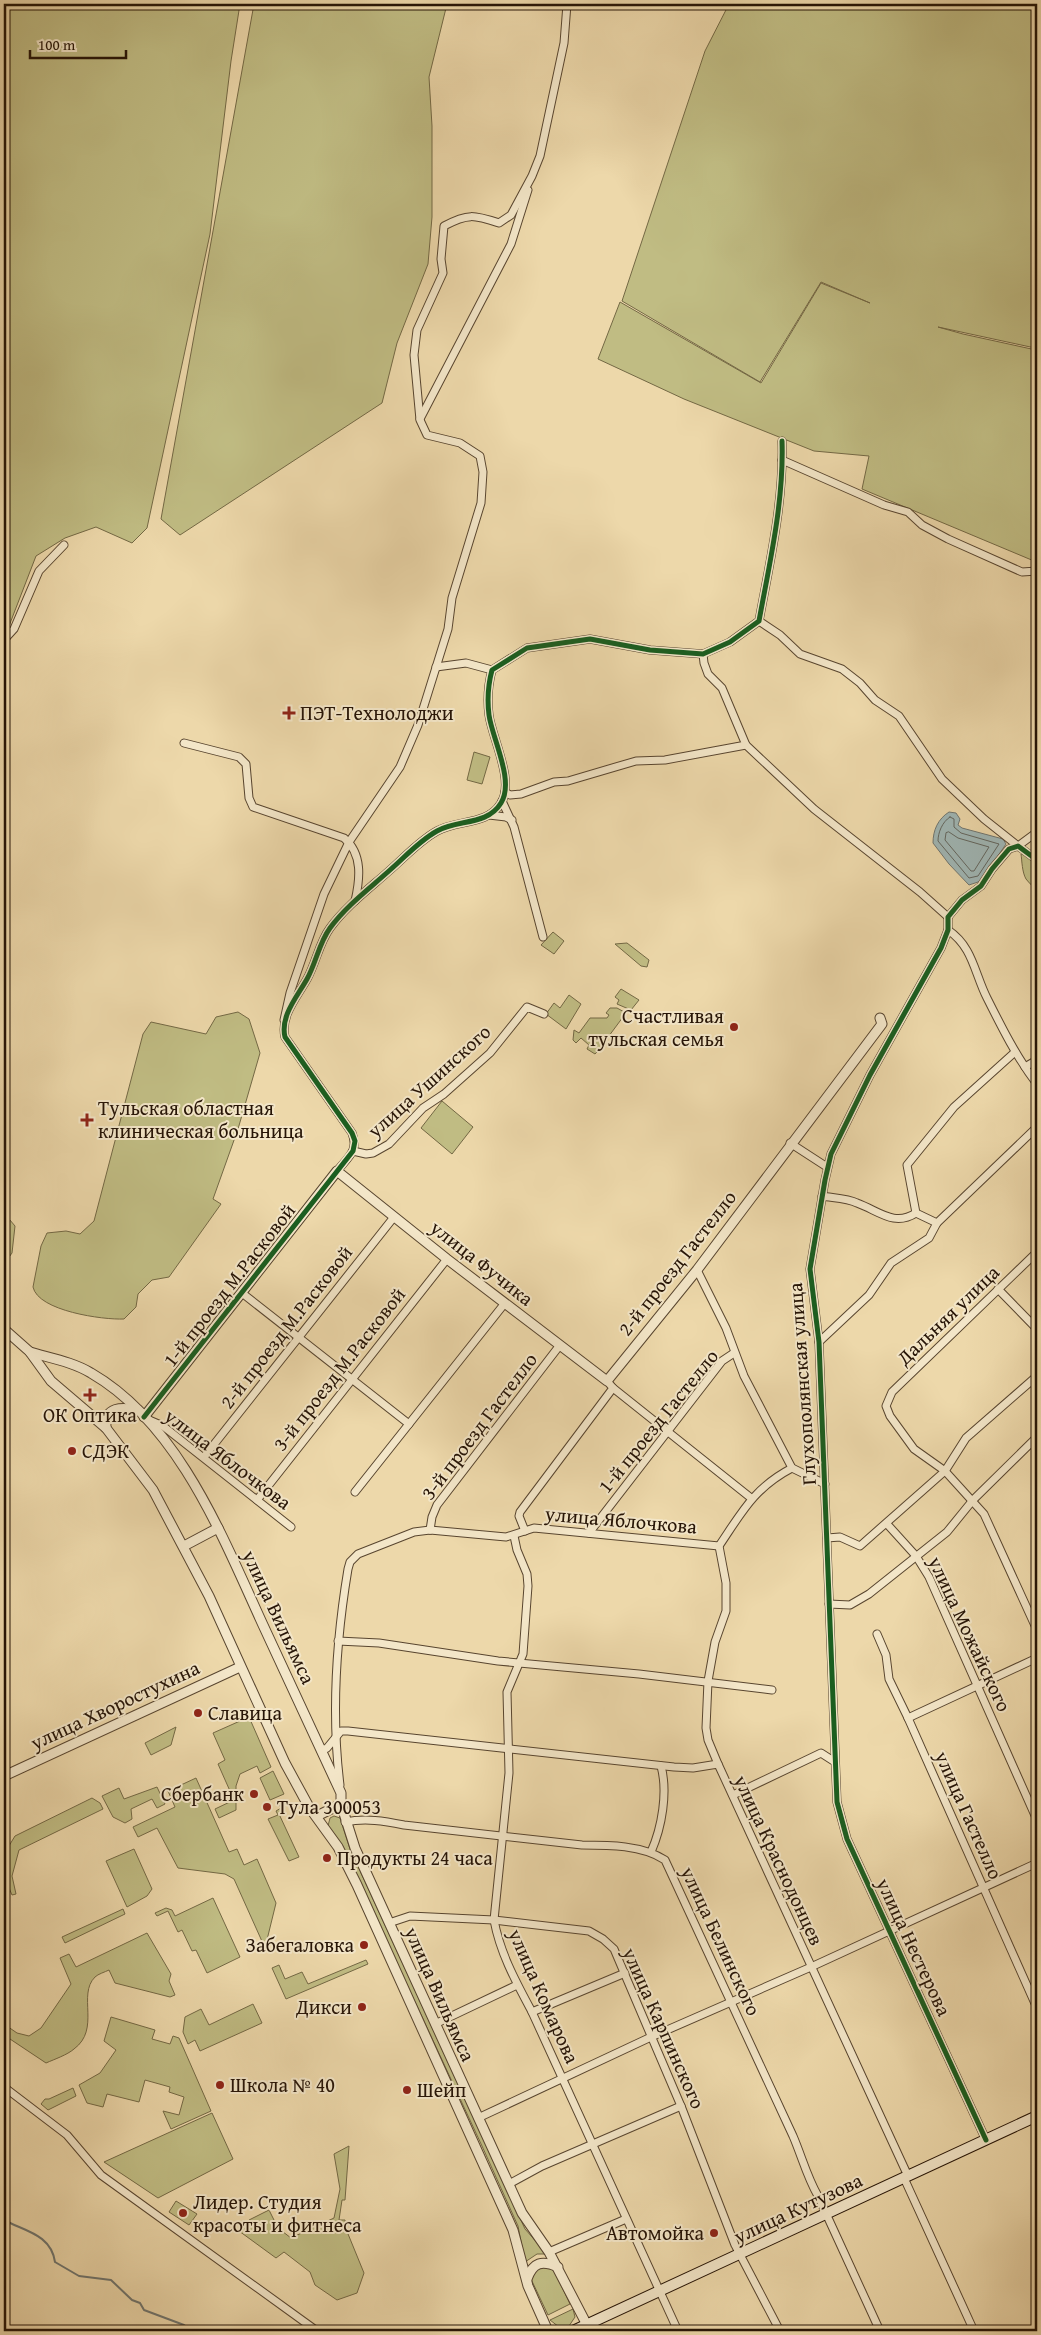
<svg xmlns="http://www.w3.org/2000/svg" width="1041" height="2335" font-family="'Gentium Book Plus',serif">
<style>
.green{fill:#c0bc83;stroke:#736844}
.water{fill:#9fb6b5;stroke:#6f756f}
.lines{fill:none;stroke-linecap:round;stroke-linejoin:round}
.shore{stroke:#62655e;stroke-width:1}
.stream{stroke:#6f756f;stroke-width:2}
.minor-casing{stroke:#58452f;stroke-width:9}
.tertiary-casing{stroke:#58452f;stroke-width:11}
.secondary-casing{stroke:#261406;stroke-width:12}
.minor{stroke:#f3e6c8;stroke-width:7}
.tertiary{stroke:#f3e6c8;stroke-width:9}
.secondary{stroke:#f3e6c8;stroke-width:10}
.cycleway-casing{stroke:#f3e6c8;stroke-width:8}
.cycleway{stroke:#1b5e20;stroke-width:5}
.poi-dot{fill:#8f2418;stroke:#f3e6c8;stroke-width:2}
.labels{text-anchor:middle;stroke-width:4;stroke-linejoin:round;paint-order:stroke}
.poi-label{font-size:20px;fill:#261406;stroke:#f3e6c8;text-anchor:start}
.street-label{font-size:20px;fill:#261406;stroke:#f3e6c8}
</style>
<rect width="100%" height="100%" fill="#edd8aa"/>
<filter id="stains"><feTurbulence type="fractalNoise" baseFrequency=".004" numOctaves="4"/><feColorMatrix values="0 0 0 0 .2 0 0 0 0 .09 0 0 0 0 .02 0 0 0 .5 -.17"/></filter>
<radialGradient id="worn" r=".72"><stop offset=".6" stop-color="#630" stop-opacity="0"/><stop offset="1" stop-color="#630" stop-opacity=".3"/></radialGradient>
<g class="green">
<path d="M 4,4 L 240,4 L 231,61 L 210,234 L 147,528 L 132,543 L 96,527 L 65,538 L 36,556 L 9,626 L 4,632 Z"/>
<path d="M 254,4 L 447,4 L 429,77 L 432,126 L 432,217 L 428,264 L 397,343 L 382,403 L 180,535 L 161,519 Z"/>
<path d="M 729,4 L 1037,4 L 1037,344 L 1035,348 L 938,327 L 963,334 L 1036,350 L 1037,347 L 1037,556 L 1034,561 L 862,489 L 869,456 L 814,451 L 684,399 L 598,359 L 620,302 L 761,383 L 821,283 L 870,303 L 821,282 L 760,382 L 622,301 L 705,51 Z"/>
<path d="M 474,752 L 490,757 L 482,784 L 467,780 Z"/>
<path d="M 1026,852 L 1037,864 L 1037,892 C 1034,887 1029,883 1026,879 C 1022,872 1022,861 1021,854 Z"/>
<path d="M 553,932 L 564,941 L 554,954 L 541,945 Z"/>
<path d="M 627,943 L 649,960 L 647,967 L 641,966 L 615,944 Z"/>
<path d="M 621,989 L 639,1000 L 631,1010 L 617,1004 L 619,1000 L 615,997 Z"/>
<path d="M 569,995 L 581,1004 L 566,1029 L 546,1014 L 554,1003 L 560,1008 Z"/>
<path d="M 610,1008 L 617,1008 L 626,1013 L 597,1052 L 595,1054 L 587,1049 L 589,1045 L 581,1038 L 576,1043 L 573,1040 L 574,1030 L 579,1033 L 590,1018 L 607,1018 L 609,1015 L 606,1013 Z"/>
<path d="M 238,1012 L 249,1019 L 260,1053 L 238,1129 L 213,1199 L 221,1204 L 169,1277 L 152,1280 L 138,1294 L 136,1307 L 124,1319 C 103,1320 38,1311 33,1287 L 41,1246 L 47,1233 L 66,1231 L 80,1234 L 94,1221 L 143,1034 L 151,1022 L 206,1034 L 216,1017 Z"/>
<path d="M 442,1101 L 473,1127 L 452,1154 L 421,1128 Z"/>
<path d="M 4,1213 L 15,1226 L 12,1253 L 4,1264 Z"/>
<path d="M 249,1717 L 271,1767 L 260,1773 L 257,1766 L 240,1774 L 236,1786 L 236,1810 L 219,1818 L 215,1809 L 234,1800 L 218,1764 L 225,1760 L 213,1733 Z"/>
<path d="M 176,1727 L 171,1745 L 151,1755 L 145,1743 Z"/>
<path d="M 273,1771 L 284,1794 L 270,1800 L 260,1778 Z"/>
<path d="M 196,1778 L 229,1852 L 237,1849 L 244,1865 L 257,1859 L 276,1903 L 265,1948 L 234,1879 L 225,1874 L 178,1868 L 157,1828 L 138,1837 L 133,1827 L 175,1807 L 168,1791 Z"/>
<path d="M 157,1787 L 165,1804 L 157,1808 L 152,1799 L 131,1809 L 132,1819 L 125,1823 L 113,1817 L 102,1796 L 119,1788 L 124,1799 Z"/>
<path d="M 92,1798 L 100,1803 L 103,1809 L 19,1850 L 12,1876 L 16,1894 L 12,1895 L 4,1876 L 4,1854 L 15,1836 Z"/>
<path d="M 284,1802 L 286,1804 L 282,1807 L 284,1811 L 279,1814 L 299,1857 L 289,1861 L 268,1819 L 278,1815 L 276,1811 L 281,1808 L 279,1804 Z"/>
<path d="M 334,1816 L 340,1818 L 350,1849 L 525,2229 L 547,2254 L 537,2254 L 525,2262 L 518,2226 L 482,2146 L 417,2006 L 328,1826 L 330,1818 Z"/>
<path d="M 134,1849 L 152,1889 L 147,1896 L 127,1907 L 106,1861 Z"/>
<path d="M 213,1898 L 240,1957 L 207,1973 L 196,1950 L 192,1951 L 182,1930 L 178,1932 L 168,1911 L 157,1916 L 155,1913 L 166,1908 L 172,1910 L 175,1916 Z"/>
<path d="M 123,1909 L 125,1914 L 65,1943 L 62,1937 Z"/>
<path d="M 147,1933 L 171,1974 L 169,1981 L 175,1995 L 170,1997 L 115,1983 L 109,1970 C 105,1972 98,1974 95,1977 C 77,1995 101,2029 74,2049 C 67,2055 55,2059 46,2063 L 4,2035 L 4,2024 L 17,2033 L 29,2036 L 41,2028 L 71,1984 L 60,1958 L 69,1954 L 76,1967 Z"/>
<path d="M 366,1960 L 368,1964 L 286,1999 L 272,1968 L 279,1965 L 285,1979 L 302,1972 L 308,1984 Z"/>
<path d="M 253,2004 L 262,2023 L 200,2051 L 195,2040 L 188,2044 L 183,2032 L 185,2017 L 201,2009 L 209,2025 Z"/>
<path d="M 111,2017 L 155,2030 L 152,2039 L 170,2044 L 173,2036 L 179,2038 L 211,2111 L 171,2129 L 163,2111 L 179,2115 L 184,2097 L 169,2092 L 170,2087 L 145,2080 L 139,2102 L 107,2094 L 103,2107 L 87,2103 L 79,2085 L 100,2073 L 116,2050 L 104,2041 Z"/>
<path d="M 73,2088 L 76,2096 L 48,2110 L 41,2104 L 45,2099 L 49,2099 Z"/>
<path d="M 212,2113 L 233,2159 L 158,2198 L 104,2162 Z"/>
<path d="M 349,2146 L 345,2200 L 342,2200 L 339,2220 L 345,2220 L 346,2229 L 364,2273 L 357,2293 L 337,2300 L 315,2285 L 310,2272 L 284,2252 L 276,2258 L 239,2231 L 249,2220 L 269,2210 L 278,2228 L 291,2238 L 334,2218 L 340,2189 L 334,2154 Z"/>
<path d="M 176,2201 L 197,2214 L 189,2225 L 169,2212 Z"/>
<path d="M 552,2266 L 570,2304 L 548,2315 L 531,2279 L 534,2269 Z"/>
<path d="M 573,2309 L 575,2317 L 569,2326 L 559,2327 L 550,2320 Z"/>
</g>
<path class="water" d="M 949,812 L 956,813 L 960,819 L 958,825 L 962,828 L 1003,839 L 1006,844 L 981,881 L 969,885 L 949,864 L 933,843 C 933,830 938,819 949,812 Z"/>
<g class="lines">
<g class="shore">
<path d="M 950,817 L 954,819 L 954,827 L 961,833 L 999,844 L 978,876 L 969,878 L 938,841 C 938,833 942,822 950,817 Z"/>
<path d="M 949,832 L 958,838 L 989,847 L 974,871 L 971,871 L 945,840 L 946,833 Z"/>
</g>
<path class="stream" d="M 4,2220 C 24,2231 51,2234 55,2262 L 79,2276 L 111,2280 L 132,2300 L 140,2303 L 144,2310 L 184,2325 L 192,2331"/>
<defs>
<g id="minor">
<path d="M 420,419 L 511,244 L 528,190"/>
<path d="M 782,460 L 884,505 L 908,512 L 922,525 L 948,539 L 1022,572 L 1037,571"/>
<path d="M 759,621 L 780,635 L 800,654 L 842,669 L 860,683 L 875,700 L 899,716 L 942,779 L 984,819 L 1018,846 L 1037,832"/>
<path d="M 4,640 L 14,629 L 39,571 L 64,545"/>
<path d="M 703,654 L 704,663 L 708,674 L 722,688 L 746,745 L 814,809 L 920,892 L 948,917"/>
<path d="M 436,667 L 466,663 L 492,670"/>
<path d="M 184,743 L 239,757 L 246,764 L 249,798 L 253,807 L 344,838 C 363,854 360,879 355,901"/>
<path d="M 505,792 L 510,795 L 521,794 L 554,782 L 568,781 L 636,761 L 665,760 L 746,745"/>
<path d="M 502,801 L 514,827 L 543,937"/>
<path d="M 489,815 L 506,817 L 512,820"/>
<path d="M 948,930 C 973,947 974,972 987,998 C 1002,1028 1017,1058 1037,1084"/>
<path d="M 284,1020 L 290,993 L 324,894 L 349,842 L 400,767 L 418,725 L 448,629 L 452,598 L 481,503 L 483,472 L 480,456 L 460,443 L 427,435 L 420,420 L 414,355 L 417,330 L 443,273 L 441,259 L 444,226 C 468,213 474,215 499,223 L 511,215 L 532,176 L 540,156 L 564,43 L 567,4"/>
<path d="M 1025,1067 L 1037,1060"/>
<path d="M 790,1143 L 827,1167"/>
<path d="M 353,1151 L 366,1154 L 373,1153 L 389,1144 L 423,1108 L 444,1094 L 490,1053 L 527,1007 L 544,1014"/>
<path d="M 337,1171 C 348,1157 359,1151 352,1133 L 285,1037 C 280,1016 297,997 307,979 C 316,963 319,943 330,928 C 346,906 370,888 390,870 C 405,857 419,841 437,831 C 458,819 487,826 501,803 C 515,781 492,738 489,715 C 487,699 488,685 492,670 L 527,648 L 590,639 L 650,650 L 703,654 L 730,642 L 759,621 C 770,561 784,501 782,441"/>
<path d="M 822,1196 C 833,1198 847,1198 857,1203 C 879,1211 894,1227 916,1213"/>
<path d="M 937,1223 L 916,1213 L 907,1165 L 954,1107 L 1015,1052"/>
<path d="M 1037,1252 L 892,1392 L 886,1406 L 890,1416 L 914,1449 L 945,1471 L 984,1514 L 1037,1630"/>
<path d="M 697,1270 L 726,1328 L 744,1376 L 792,1468 L 825,1484"/>
<path d="M 998,1289 L 1037,1329"/>
<path d="M 242,1293 L 409,1424"/>
<path d="M 819,1342 L 869,1295 L 891,1263 L 929,1238 L 937,1223 L 1037,1127"/>
<path d="M 613,1388 L 751,1498"/>
<path d="M 149,1420 L 163,1426 L 291,1527"/>
<path d="M 204,1457 L 394,1217"/>
<path d="M 355,1492 L 505,1303"/>
<path d="M 257,1500 L 447,1259"/>
<path d="M 887,1524 L 916,1556 L 929,1577 L 1037,1820"/>
<path d="M 430,1530 L 432,1517 L 437,1505 L 560,1345"/>
<path d="M 525,1531 L 519,1516 L 520,1512 L 613,1388 L 607,1381"/>
<path d="M 589,1533 L 722,1361 L 734,1353"/>
<path d="M 514,1536 L 517,1550 L 527,1574 L 528,1586 L 523,1654 L 507,1692 L 509,1773 L 494,1920 C 500,1953 516,1982 532,2012 L 678,2331"/>
<path d="M 827,1538 L 840,1537 L 860,1546 L 945,1471 L 966,1438 L 1037,1376"/>
<path d="M 829,1604 L 850,1605 L 869,1594 L 947,1532 L 973,1500 L 1037,1437"/>
<path d="M 877,1634 L 886,1655 L 889,1679 L 908,1718 L 1037,2008"/>
<path d="M 338,1641 L 379,1643 L 498,1661 L 639,1674 L 772,1690"/>
<path d="M 908,1718 L 1037,1658"/>
<path d="M 321,1751 L 327,1748 L 341,1731 L 348,1731 L 674,1767 L 693,1768 L 718,1764 L 908,2176"/>
<path d="M 718,1764 L 708,1740 L 706,1728 L 708,1681 L 715,1642 L 726,1611 L 726,1583 L 719,1546 C 742,1512 754,1488 792,1468"/>
<path d="M 340,1785 C 331,1713 336,1641 348,1569 L 350,1562 L 358,1554 L 414,1532 L 430,1530 L 506,1537 L 534,1528 L 719,1546"/>
<path d="M 733,1795 L 821,1753 L 835,1762"/>
<path d="M 345,1822 C 366,1818 384,1821 404,1825 L 582,1845 C 609,1845 642,1845 665,1860 L 793,2136 C 802,2157 807,2177 818,2196 L 880,2331"/>
<path d="M 651,1852 C 662,1827 668,1792 661,1766"/>
<path d="M 389,1923 L 410,1916 L 494,1920 L 589,1931 L 603,1939 L 614,1949 L 681,2106 L 735,2245 L 780,2331"/>
<path d="M 532,2012 L 625,1973"/>
<path d="M 435,2024 L 517,1985"/>
<path d="M 4,2087 L 67,2135 L 101,2175 L 317,2331"/>
<path d="M 478,2118 L 651,2037 L 811,1967 L 1037,1863"/>
<path d="M 986,2140 L 847,1839 L 837,1802 L 819,1342 L 810,1269 L 825,1180 L 831,1154 L 870,1075 L 941,948 L 948,930 L 948,917 L 962,900 L 981,886 L 992,869 L 1009,849 L 1018,846 L 1037,860"/>
<path d="M 904,2178 L 974,2331"/>
<path d="M 509,2184 L 542,2166 L 681,2106"/>
<path d="M 549,2252 L 626,2219"/>
</g>
<g id="tertiary">
<path d="M 4,1329 L 30,1352 L 51,1381 L 106,1428 L 153,1490 L 209,1596 L 285,1763 L 309,1807 L 338,1847 L 357,1885 L 513,2230 L 528,2286 L 548,2331"/>
<path d="M 30,1352 C 50,1358 73,1362 91,1373 C 179,1424 222,1536 263,1625 C 289,1681 315,1737 341,1793 L 341,1804 L 355,1848 L 522,2213 L 549,2252 L 587,2325"/>
<path d="M 144,1417 L 337,1171 L 447,1259 L 607,1381 L 697,1270 L 882,1024 L 880,1018"/>
<path d="M 106,1428 C 104,1406 122,1407 138,1410"/>
<path d="M 184,1546 L 218,1528"/>
<path d="M 4,1776 L 240,1667"/>
<path d="M 317,1816 L 341,1804"/>
<path d="M 527,2279 C 533,2262 542,2260 558,2267"/>
</g>
<path id="secondary" d="M 573,2331 L 1037,2116"/>
</defs>
<use href="#minor" class="minor-casing"/>
<use href="#tertiary" class="tertiary-casing"/>
<use href="#secondary" class="secondary-casing"/>
<use href="#minor" class="minor"/>
<use href="#tertiary" class="tertiary"/>
<use href="#secondary" class="secondary"/>
<defs>
<g id="cycleway">
<path d="M 144,1417 L 353,1151 L 355,1141 L 352,1133 L 285,1037 C 280,1016 297,997 307,979 C 316,963 319,943 330,928 C 346,906 370,888 390,870 C 405,857 419,841 437,831 C 458,819 487,826 501,803 C 515,781 492,738 489,715 C 487,699 488,685 492,670 L 527,648 L 590,639 L 650,650 L 703,654 L 730,642 L 759,621 C 770,561 784,501 782,441"/>
<path d="M 986,2140 L 847,1839 L 837,1802 L 819,1342 L 810,1269 L 825,1180 L 831,1154 L 870,1075 L 941,948 L 948,930 L 948,917 L 962,900 L 981,886 L 992,869 L 1009,849 L 1018,846 L 1037,860"/>
</g>
</defs>
<use href="#cycleway" class="cycleway-casing"/>
<use href="#cycleway" class="cycleway"/>
</g>
<g class="poi-dot">
<path d="M286.5 705.5h5v5h5v5h-5v5h-5v-5h-5v-5h5z"/>
<circle cx="734" cy="1027" r="5"/>
<path d="M84.5 1112.5h5v5h5v5h-5v5h-5v-5h-5v-5h5z"/>
<path d="M87.5 1387.5h5v5h5v5h-5v5h-5v-5h-5v-5h5z"/>
<circle cx="72" cy="1451" r="5"/>
<circle cx="198" cy="1713" r="5"/>
<circle cx="254" cy="1794" r="5"/>
<circle cx="267" cy="1807" r="5"/>
<circle cx="327" cy="1858" r="5"/>
<circle cx="364" cy="1945" r="5"/>
<circle cx="362" cy="2007" r="5"/>
<circle cx="220" cy="2085" r="5"/>
<circle cx="407" cy="2090" r="5"/>
<circle cx="183" cy="2213" r="5"/>
<circle cx="714" cy="2233" r="5"/>
</g>
<g class="labels">
<g class="poi-label">
<text x="300" y="720">ПЭТ-Технолоджи</text>
<text x="724" y="1023" text-anchor="end">Счастливая<tspan x="724" dy="23">тульская семья</tspan></text>
<text x="98" y="1115">Тульская областная<tspan x="98" dy="23">клиническая больница</tspan></text>
<text x="90" y="1422" text-anchor="middle">ОК Оптика</text>
<text x="82" y="1458">СДЭК</text>
<text x="208" y="1720">Славица</text>
<text x="244" y="1801" text-anchor="end">Сбербанк</text>
<text x="277" y="1814">Тула 300053</text>
<text x="337" y="1865">Продукты 24 часа</text>
<text x="354" y="1952" text-anchor="end">Забегаловка</text>
<text x="352" y="2014" text-anchor="end">Дикси</text>
<text x="230" y="2092">Школа № 40</text>
<text x="417" y="2097">Шейп</text>
<text x="193" y="2209">Лидер. Студия<tspan x="193" dy="23">красоты и фитнеса</tspan></text>
<text x="704" y="2240" text-anchor="end">Автомойка</text>
</g>
<g class="street-label">
<text transform="translate(429 1081) rotate(-42)" y="7">улица Ушинского</text>
<text transform="translate(482 1263) rotate(38)" y="7">улица Фучика</text>
<text transform="translate(677 1263) rotate(-52)" y="7">2-й проезд Гастелло</text>
<text transform="translate(229 1285) rotate(-52)" y="7">1-й проезд М.Расковой</text>
<text transform="translate(948 1315) rotate(-44)" y="7">Дальняя улица</text>
<text transform="translate(286 1327) rotate(-52)" y="7">2-й проезд М.Расковой</text>
<text transform="translate(339 1369) rotate(-52)" y="7">3-й проезд М.Расковой</text>
<text transform="translate(802 1384) rotate(-94)" y="7">Глухополянская улица</text>
<text transform="translate(658 1421) rotate(-51)" y="7">1-й проезд Гастелло</text>
<text transform="translate(479 1426) rotate(-53)" y="7">3-й проезд Гастелло</text>
<text transform="translate(228 1459) rotate(37)" y="7">улица Яблочкова</text>
<text transform="translate(621 1520) rotate(5)" y="7">улица Яблочкова</text>
<text transform="translate(279 1617) rotate(65)" y="7">улица Вильямса</text>
<text transform="translate(970 1634) rotate(65)" y="7">улица Можайского</text>
<text transform="translate(115 1705) rotate(-25)" y="7">улица Хворостухина</text>
<text transform="translate(969 1815) rotate(66)" y="7">улица Гастелло</text>
<text transform="translate(779 1860) rotate(65)" y="7">улица Краснодонцев</text>
<text transform="translate(721 1941) rotate(65)" y="7">улица Белинского</text>
<text transform="translate(914 1947) rotate(65)" y="7">улица Нестерова</text>
<text transform="translate(440 1994) rotate(66)" y="7">улица Вильямса</text>
<text transform="translate(544 1996) rotate(66)" y="7">улица Комарова</text>
<text transform="translate(664 2028) rotate(66)" y="7">улица Карпинского</text>
<text transform="translate(798 2208) rotate(-25)" y="7">улица Кутузова</text>
</g>
</g>
<rect width="1041" height="2335" fill="none" stroke="#edd8aa" stroke-width="20"/>
<rect x="5" y="5" width="1031" height="2325" fill="none" stroke="#261406" stroke-width="2.5"/>
<rect x="10" y="10" width="1021" height="2315" fill="none" stroke="#261406"/>
<path d="M30 50v8h96v-8" fill="none" stroke="#261406" stroke-width="2.5"/>
<text x="38" y="50" font-size="15" fill="#261406" stroke="#f3e6c8" stroke-width="4" paint-order="stroke">100 m</text>
<rect width="100%" height="100%" filter="url(#stains)"/>
<rect width="100%" height="100%" fill="url(#worn)"/>
</svg>
